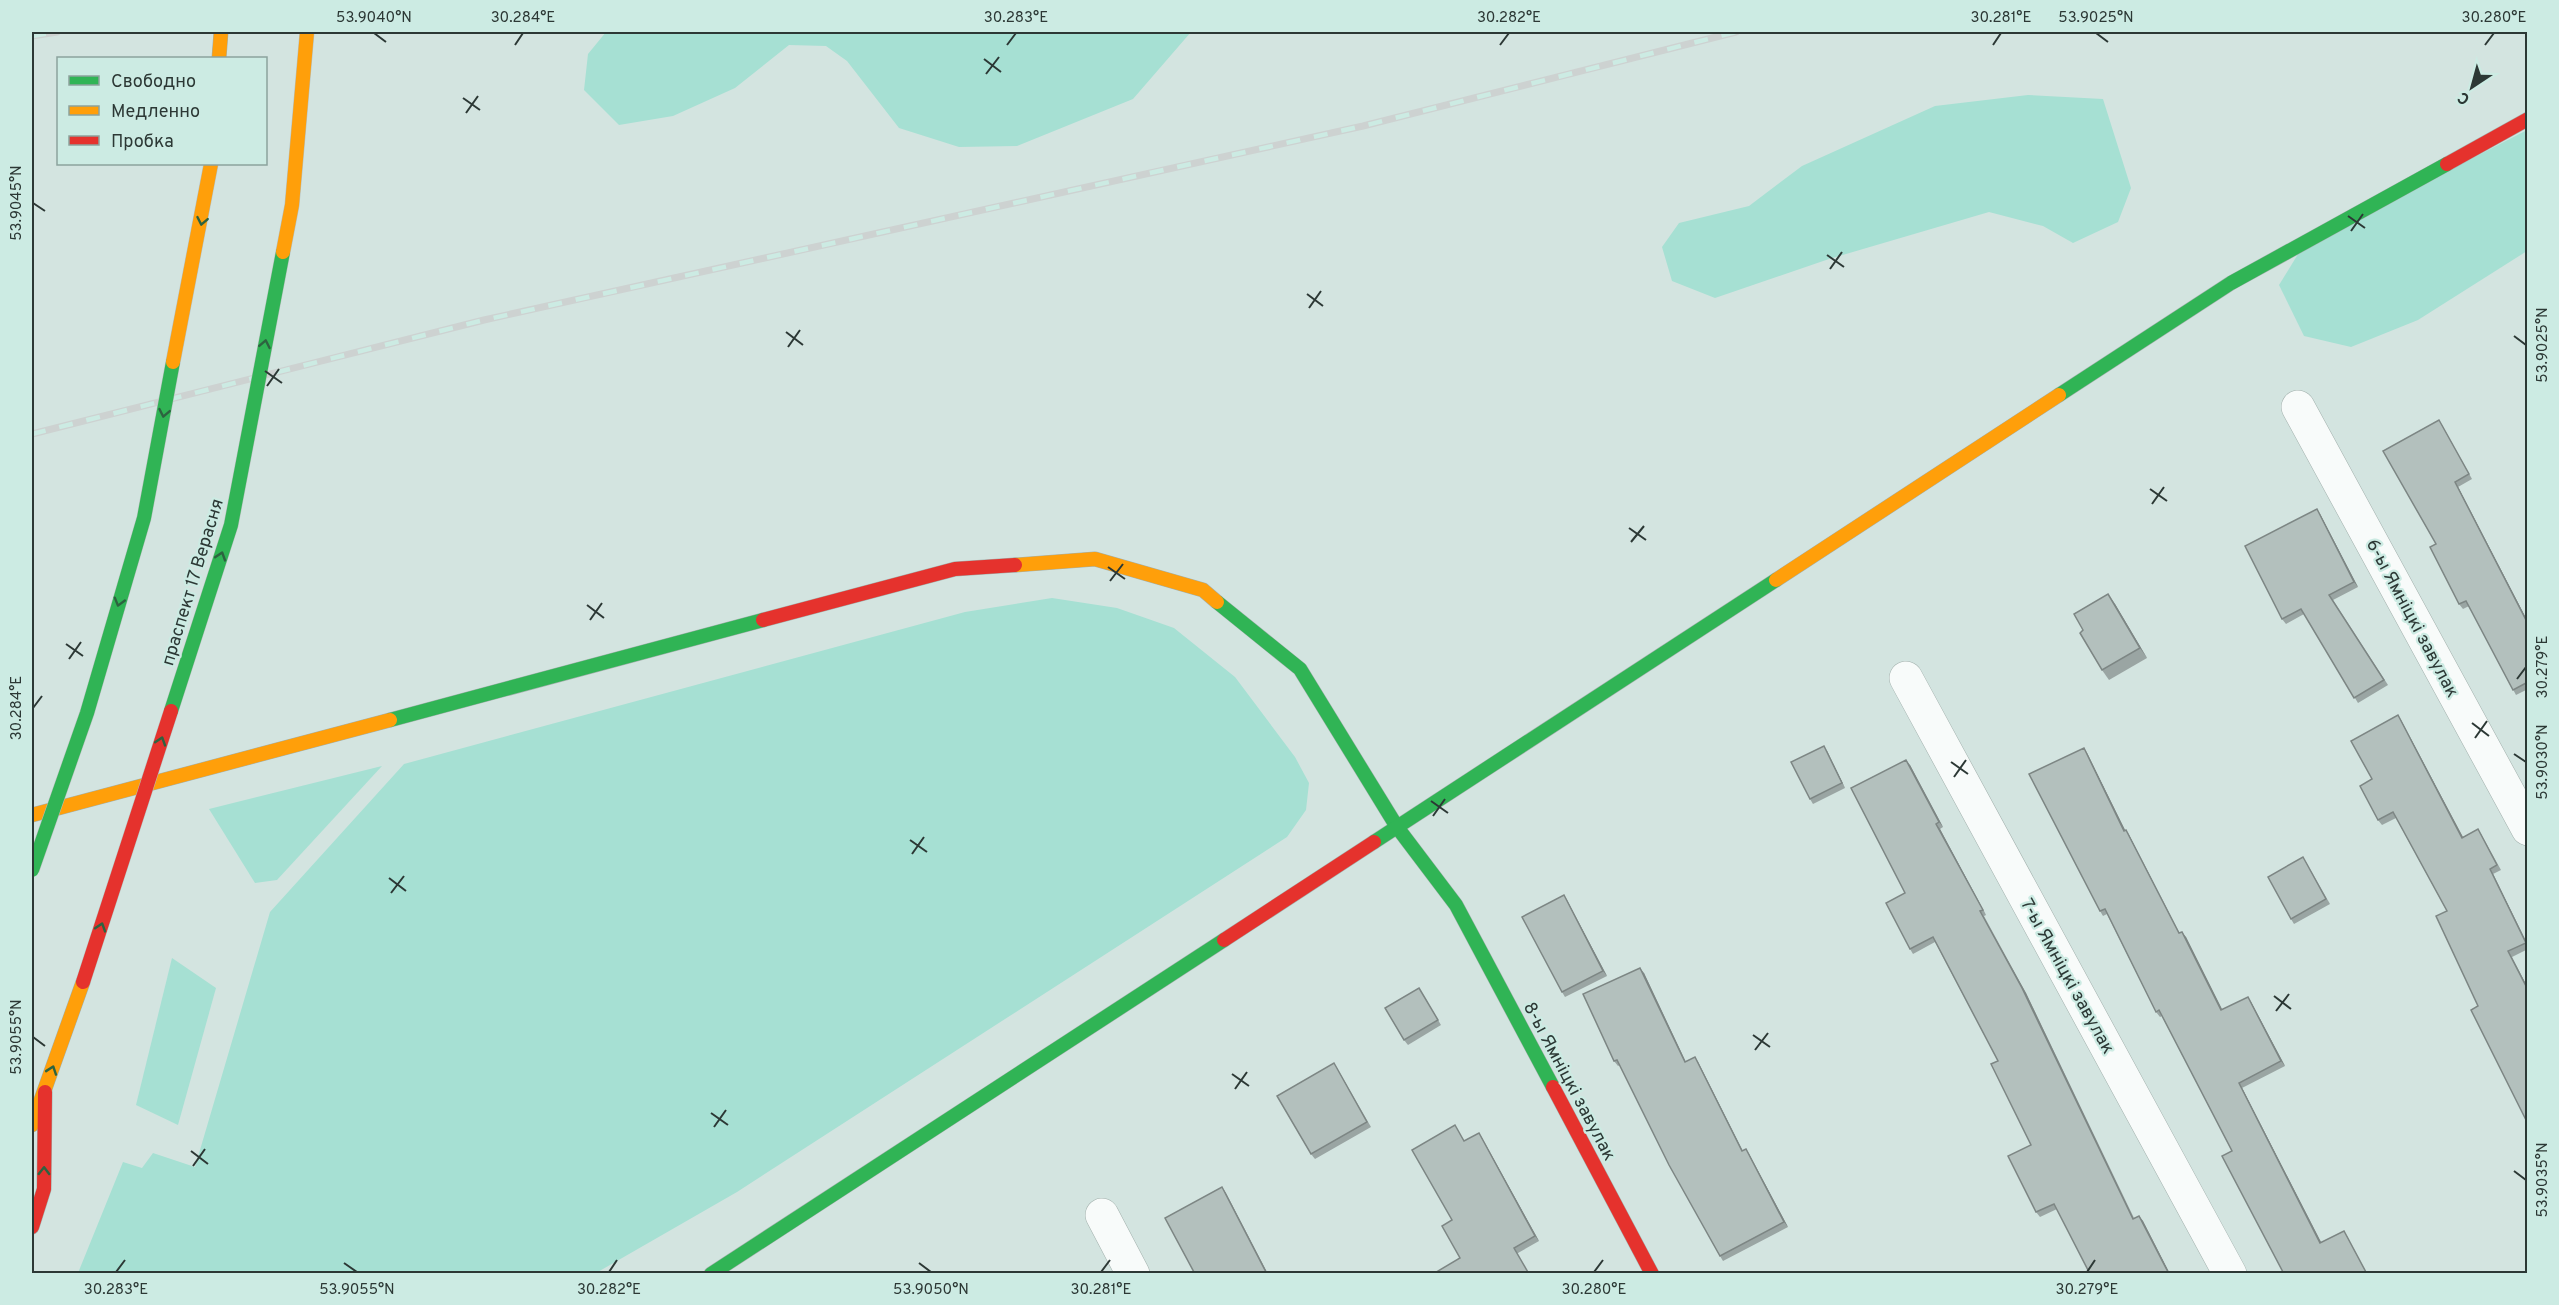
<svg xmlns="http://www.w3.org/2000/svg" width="2559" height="1305" font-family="Overpass,sans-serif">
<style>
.green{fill:#a6e0d3}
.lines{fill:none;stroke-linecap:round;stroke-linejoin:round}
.street-casing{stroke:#a2b0ac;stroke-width:34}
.fast-casing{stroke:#a2b0ac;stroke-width:15}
.slow-casing{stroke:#a2b0ac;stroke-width:15}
.jam-casing{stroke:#a2b0ac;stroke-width:15}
.street{stroke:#f8fbfa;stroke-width:33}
.fast{stroke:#30b455;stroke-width:14}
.slow{stroke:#ff9f0a;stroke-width:14}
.jam{stroke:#e5322d;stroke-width:14}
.rail-casing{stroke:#cdd2d1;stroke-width:7}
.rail{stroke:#ccebe3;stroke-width:4.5;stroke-dasharray:14;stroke-linecap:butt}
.fast-bridge-casing{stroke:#b6bfbc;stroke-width:15;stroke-linecap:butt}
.slow-bridge-casing{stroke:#b6bfbc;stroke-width:15;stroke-linecap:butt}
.jam-bridge-casing{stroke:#b6bfbc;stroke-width:15;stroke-linecap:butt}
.fast-bridge{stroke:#30b455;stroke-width:14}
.slow-bridge{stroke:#ff9f0a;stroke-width:14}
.jam-bridge{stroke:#e5322d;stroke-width:14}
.wall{fill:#9aa5a3}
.shaded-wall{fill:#7d8684}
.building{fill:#b3c0bd;stroke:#7d8684;stroke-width:1.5}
.oneway{stroke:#2d6340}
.ticks{fill:none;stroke:#2c3835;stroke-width:2}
.labels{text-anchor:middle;stroke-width:4.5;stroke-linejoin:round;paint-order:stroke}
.street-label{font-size:18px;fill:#2c3835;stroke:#ccebe3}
.neatline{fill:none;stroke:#2c3835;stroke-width:2}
.ticks-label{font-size:15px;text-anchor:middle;fill:#2c3835}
</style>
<rect width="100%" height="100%" fill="#d3e4e0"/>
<g class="green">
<path d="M 606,32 L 1191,32 L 1133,99 L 1017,146 L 959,147 L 899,128 L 847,61 L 826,46 L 789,45 L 735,88 L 673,116 L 619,125 L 584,90 L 588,54 Z"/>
<path d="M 2028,95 L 2103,99 L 2131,188 L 2118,222 L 2073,243 L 2043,226 L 1989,212 L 1829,259 L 1715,298 L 1672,281 L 1662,247 L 1679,223 L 1749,206 L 1802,166 L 1935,106 Z"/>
<path d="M 2527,130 L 2527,251 L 2418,320 L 2351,347 L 2304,336 L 2279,285 L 2303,246 Z"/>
<path d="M 1052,598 L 1117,608 L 1174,628 L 1235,677 L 1295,757 L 1309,783 L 1306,810 L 1287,837 L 737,1192 L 596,1273 L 78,1273 L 123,1162 L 142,1168 L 153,1153 L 195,1167 L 270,912 L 404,764 L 965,612 Z"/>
<path d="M 382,766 L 277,880 L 255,883 L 209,809 Z"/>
<path d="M 172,958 L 216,988 L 178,1125 L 136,1105 Z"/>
</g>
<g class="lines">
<defs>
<g id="street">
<path d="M 2298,407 L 2528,829"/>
<path d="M 1906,678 L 2230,1274"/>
<path d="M 1102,1215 L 1133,1274"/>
</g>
<g id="fast">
<path d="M 2059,395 L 2231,283 L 2447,164"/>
<path d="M 1217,602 L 1300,669 L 1397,827 L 1456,905 L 1553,1087"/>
<path d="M 390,720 L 763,620"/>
<path d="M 1374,842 L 1776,580"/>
<path d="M 711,1274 L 1224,940"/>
</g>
<g id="slow">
<path d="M 219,58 L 221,32"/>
<path d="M 1015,565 L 1095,559 L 1203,590 L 1217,602"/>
<path d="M 1776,580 L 2059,395"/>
<path d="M 32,815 L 390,720"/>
<path d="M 32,1125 L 83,982"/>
</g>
<g id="jam">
<path d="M 2447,164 L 2528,119"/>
<path d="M 763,620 L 955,569 L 1015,565"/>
<path d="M 1224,940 L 1374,842"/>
<path d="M 1553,1087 L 1652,1274"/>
<path d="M 32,1227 L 44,1189 L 45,1092"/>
</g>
</defs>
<use href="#street" class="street-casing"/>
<use href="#fast" class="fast-casing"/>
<use href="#slow" class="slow-casing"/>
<use href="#jam" class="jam-casing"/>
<use href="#street" class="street"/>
<use href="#fast" class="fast"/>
<use href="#slow" class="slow"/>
<use href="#jam" class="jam"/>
<defs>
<g id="rail">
<path d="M 32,36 L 57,32"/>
<path d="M 32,434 L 484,320 L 1363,126 L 1736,32"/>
</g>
</defs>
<use href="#rail" class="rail-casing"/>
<use href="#rail" class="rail"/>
<defs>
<g id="fast-bridge">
<path d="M 171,711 L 231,525 L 283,252"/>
<path d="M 32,870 L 87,713 L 144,518 L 173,362"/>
</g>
<g id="slow-bridge">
<path d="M 283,252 L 292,205 L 307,32"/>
<path d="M 173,362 L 211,164"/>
</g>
<path id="jam-bridge" d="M 83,982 L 171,711"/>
</defs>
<use href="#fast-bridge" class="fast-bridge-casing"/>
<use href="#slow-bridge" class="slow-bridge-casing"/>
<use href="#jam-bridge" class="jam-bridge-casing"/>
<use href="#fast-bridge" class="fast-bridge"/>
<use href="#slow-bridge" class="slow-bridge"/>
<use href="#jam-bridge" class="jam-bridge"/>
</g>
<g class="wall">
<path d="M 2442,425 L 2472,479 L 2458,487 L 2528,622 L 2528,689 L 2516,695 L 2469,606 L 2463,609 L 2459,604 L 2436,544 Z"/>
<path d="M 2320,514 L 2358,587 L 2333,600 L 2388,685 L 2358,703 L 2304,614 L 2286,624 L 2282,619 Z"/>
<path d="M 2115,604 L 2147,658 L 2109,680 L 2102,670 L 2083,630 Z"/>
<path d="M 2398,715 L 2463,837 L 2478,829 L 2481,834 L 2501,870 L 2493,874 L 2528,945 L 2528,949 L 2512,957 L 2528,988 L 2528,1124 L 2478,1006 L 2447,911 L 2396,818 L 2382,825 L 2378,820 L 2372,779 Z"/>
<path d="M 2084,748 L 2087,753 L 2125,830 L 2126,830 L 2129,835 L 2179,933 L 2186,937 L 2222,1010 L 2251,1002 L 2285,1066 L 2242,1088 L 2321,1242 L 2347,1236 L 2367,1274 L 2284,1274 L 2232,1151 L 2162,1016 L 2160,1017 L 2156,1012 L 2107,914 L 2103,916 L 2100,911 Z"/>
<path d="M 1827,751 L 1845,788 L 1813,804 L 1810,799 Z"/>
<path d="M 1910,765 L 1943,827 L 1940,829 L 1986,915 L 1984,916 L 2026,993 L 2134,1218 L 2139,1216 L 2143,1221 L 2170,1274 L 2090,1274 L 2057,1209 L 2040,1217 L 2036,1212 L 2031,1145 L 1998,1061 L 1935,942 L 1913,954 L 1910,949 L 1905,893 Z"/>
<path d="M 2306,862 L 2330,904 L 2294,924 L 2291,919 Z"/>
<path d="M 1564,895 L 1607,976 L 1565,997 L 1562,992 Z"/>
<path d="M 1644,973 L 1686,1062 L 1698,1062 L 1743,1151 L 1746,1149 L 1749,1154 L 1788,1227 L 1723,1261 L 1720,1256 L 1620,1065 L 1618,1066 L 1614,1061 Z"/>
<path d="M 1422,993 L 1441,1025 L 1408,1045 L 1404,1040 Z"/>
<path d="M 1337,1068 L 1371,1127 L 1315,1159 L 1311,1154 Z"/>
<path d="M 1458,1131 L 1464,1141 L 1482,1138 L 1539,1241 L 1518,1253 L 1460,1258 Z"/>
</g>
<g class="shaded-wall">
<path d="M 2455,482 L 2458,487 L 2528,622 L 2528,624 Z"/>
<path d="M 2317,509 L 2320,514 L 2358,587 L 2354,582 Z"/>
<path d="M 2108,594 L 2115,604 L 2147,658 L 2140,648 Z"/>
<path d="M 2398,715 L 2401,720 L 2466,843 L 2462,838 Z"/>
<path d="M 1824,746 L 1827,751 L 1845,788 L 1842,783 Z"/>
<path d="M 2084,748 L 2087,753 L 2128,836 L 2124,831 Z"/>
<path d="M 1906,760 L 1910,765 L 1943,827 L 1939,822 Z"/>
<path d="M 1936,824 L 1940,829 L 1986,915 L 1983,910 Z"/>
<path d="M 2126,830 L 2129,835 L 2182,938 L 2179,933 Z"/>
<path d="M 2490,869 L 2493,874 L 2528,946 L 2526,943 Z"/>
<path d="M 1564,895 L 1567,900 L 1607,976 L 1603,971 Z"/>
<path d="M 1980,911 L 2026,993 L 2136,1224 L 2133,1219 Z"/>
<path d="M 2182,932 L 2186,937 L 2225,1015 L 2221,1010 Z"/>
<path d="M 2508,951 L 2528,988 L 2528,990 Z"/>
<path d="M 1640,968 L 1644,973 L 1688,1067 L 1685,1062 Z"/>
<path d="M 2248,997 L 2251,1002 L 2285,1066 L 2281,1061 Z"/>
<path d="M 1695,1057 L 1698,1062 L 1745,1156 L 1742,1151 Z"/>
<path d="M 2239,1083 L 2242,1088 L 2324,1248 L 2320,1243 Z"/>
<path d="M 1479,1133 L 1482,1138 L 1539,1241 L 1535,1236 Z"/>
<path d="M 1746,1149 L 1749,1154 L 1788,1227 L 1784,1222 Z"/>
<path d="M 1222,1187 L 1226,1193 L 1268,1274 L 1267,1274 Z"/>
<path d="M 2139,1216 L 2143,1221 L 2170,1274 L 2168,1272 Z"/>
</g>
<g class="building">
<path d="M 2439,420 L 2469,474 L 2455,482 L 2528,624 L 2528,682 L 2513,690 L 2466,601 L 2459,604 L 2430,547 L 2436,544 L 2383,451 Z"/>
<path d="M 2317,509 L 2354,582 L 2329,595 L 2384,680 L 2354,698 L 2301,609 L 2282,619 L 2245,546 Z"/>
<path d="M 2108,594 L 2140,648 L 2102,670 L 2080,633 L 2083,630 L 2074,614 Z"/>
<path d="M 2398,715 L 2462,838 L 2478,829 L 2497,865 L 2490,869 L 2526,943 L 2508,951 L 2528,990 L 2528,1124 L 2471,1010 L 2478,1006 L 2436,916 L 2447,911 L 2393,812 L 2378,820 L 2360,786 L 2372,779 L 2351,741 Z"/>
<path d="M 1824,746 L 1842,783 L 1810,799 L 1791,762 Z"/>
<path d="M 2084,748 L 2124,831 L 2126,830 L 2179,933 L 2182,932 L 2221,1010 L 2248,997 L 2281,1061 L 2239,1083 L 2320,1243 L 2344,1231 L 2367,1274 L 2284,1274 L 2222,1156 L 2232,1151 L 2159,1010 L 2156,1012 L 2105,909 L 2100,911 L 2029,774 Z"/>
<path d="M 1906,760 L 1939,822 L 1936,824 L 1983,910 L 1980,911 L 2022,988 L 2133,1219 L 2139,1216 L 2168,1272 L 2164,1274 L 2090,1274 L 2054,1204 L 2036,1212 L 2008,1156 L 2031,1145 L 1991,1064 L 1998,1061 L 1933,937 L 1910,949 L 1886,903 L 1905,893 L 1851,788 Z"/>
<path d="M 2303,857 L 2326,899 L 2291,919 L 2268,877 Z"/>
<path d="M 1564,895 L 1603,971 L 1562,992 L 1522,917 Z"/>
<path d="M 1640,968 L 1685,1062 L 1695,1057 L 1742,1151 L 1746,1149 L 1784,1222 L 1720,1256 L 1669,1165 L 1617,1060 L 1614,1061 L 1583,994 Z"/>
<path d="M 1419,988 L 1438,1020 L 1404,1040 L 1385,1008 Z"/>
<path d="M 1334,1063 L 1367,1122 L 1311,1154 L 1277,1096 Z"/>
<path d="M 1455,1125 L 1464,1141 L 1479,1133 L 1535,1236 L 1514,1248 L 1529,1274 L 1433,1274 L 1460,1258 L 1442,1226 L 1452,1220 L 1412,1150 Z"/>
<path d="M 1222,1187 L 1267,1274 L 1195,1274 L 1165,1218 Z"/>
</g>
<defs><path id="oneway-chevron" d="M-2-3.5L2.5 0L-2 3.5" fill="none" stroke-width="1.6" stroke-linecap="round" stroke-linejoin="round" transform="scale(1.5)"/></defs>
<g class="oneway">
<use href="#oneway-chevron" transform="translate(202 221) rotate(101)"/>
<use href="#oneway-chevron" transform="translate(265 344) rotate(-79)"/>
<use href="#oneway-chevron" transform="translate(164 413) rotate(101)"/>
<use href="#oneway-chevron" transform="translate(221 556) rotate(-72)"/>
<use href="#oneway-chevron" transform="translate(119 602) rotate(106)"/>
<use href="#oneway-chevron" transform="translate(161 741) rotate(-72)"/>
<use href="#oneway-chevron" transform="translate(101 927) rotate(-72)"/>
<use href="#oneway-chevron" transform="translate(52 1070) rotate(-71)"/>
<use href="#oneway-chevron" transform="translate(44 1171) rotate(-89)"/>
</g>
<path class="ticks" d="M 374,33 L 386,42M 2096,33 L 2108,42M 515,45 L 523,33M 1007,45 L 1016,33M 1500,45 L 1509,33M 1993,45 L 2001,33M 2485,45 L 2494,33M 984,59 L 1001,72M 986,74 L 999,57M 463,98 L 480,110M 466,113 L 478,96M 33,203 L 45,211M 2348,216 L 2365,228M 2351,231 L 2363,214M 1827,255 L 1844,267M 1830,269 L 1842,252M 1307,294 L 1323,306M 1309,308 L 1321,291M 786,332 L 803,345M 2514,336 L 2526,345M 788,347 L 800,330M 265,371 L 282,383M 267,386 L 279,369M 2150,489 L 2167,501M 2152,504 L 2164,487M 1629,528 L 1646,540M 1631,542 L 1644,526M 1108,567 L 1125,579M 1110,581 L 1123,564M 587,605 L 604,618M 590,620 L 602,603M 66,644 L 83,656M 69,659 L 81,642M 2517,679 L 2526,667M 33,708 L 42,696M 2472,723 L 2489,736M 2475,738 L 2487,721M 2514,754 L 2526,762M 1951,762 L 1968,774M 1954,777 L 1966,760M 1431,801 L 1448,813M 1433,816 L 1445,799M 910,840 L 927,852M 912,854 L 924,837M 389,878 L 406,891M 391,893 L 404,876M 2274,996 L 2291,1009M 2276,1011 L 2289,994M 1753,1035 L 1770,1047M 33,1037 L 45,1046M 1755,1050 L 1768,1033M 1232,1074 L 1249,1086M 1235,1089 L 1247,1072M 711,1113 L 728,1125M 714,1127 L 726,1110M 191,1151 L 208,1164M 193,1166 L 205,1149M 2514,1171 L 2526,1180M 344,1263 L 357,1272M 919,1263 L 931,1272M 116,1272 L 125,1260M 609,1272 L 617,1260M 1101,1272 L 1110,1260M 1594,1272 L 1603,1260M 2087,1272 L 2095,1260"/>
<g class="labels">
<g class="street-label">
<text transform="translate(192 582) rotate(-73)" y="6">праспект 17 Верасня</text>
<text transform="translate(2413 618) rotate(62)" y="6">6-ы Ямніцкі завулак</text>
<text transform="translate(2068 976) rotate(61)" y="6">7-ы Ямніцкі завулак</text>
<text transform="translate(1570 1081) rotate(62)" y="6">8-ы Ямніцкі завулак</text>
</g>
</g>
<rect width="2559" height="1305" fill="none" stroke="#ccebe3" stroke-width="66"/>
<rect x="57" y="57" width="210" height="108" fill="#ccebe3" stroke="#8ca39d" stroke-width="1.5"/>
<rect x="69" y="76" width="30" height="9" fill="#30b455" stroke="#8ca39d" stroke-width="1.5"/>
<text x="111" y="87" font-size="18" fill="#2c3835">Свободно</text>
<rect x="69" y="106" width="30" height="9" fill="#ff9f0a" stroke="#8ca39d" stroke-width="1.5"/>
<text x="111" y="117" font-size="18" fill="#2c3835">Медленно</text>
<rect x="69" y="136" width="30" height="9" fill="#e5322d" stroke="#8ca39d" stroke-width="1.5"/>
<text x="111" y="147" font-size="18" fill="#2c3835">Пробка</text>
<g transform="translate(2472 87) rotate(216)" stroke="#ccebe3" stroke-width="4.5" paint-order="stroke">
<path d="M0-4.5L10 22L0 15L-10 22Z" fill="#2c3835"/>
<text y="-9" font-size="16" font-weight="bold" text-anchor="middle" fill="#2c3835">С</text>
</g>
<rect x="33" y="33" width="2493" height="1239" class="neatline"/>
<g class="ticks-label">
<text x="374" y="22">53.9040°N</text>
<text x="523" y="22">30.284°E</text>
<text x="1016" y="22">30.283°E</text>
<text x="1509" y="22">30.282°E</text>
<text x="2001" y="22">30.281°E</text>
<text x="2096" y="22">53.9025°N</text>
<text x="2494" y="22">30.280°E</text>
<text transform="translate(16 203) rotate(-90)" y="5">53.9045°N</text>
<text transform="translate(2542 345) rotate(-90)" y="5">53.9025°N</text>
<text transform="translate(2542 667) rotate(-90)" y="5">30.279°E</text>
<text transform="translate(16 708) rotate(-90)" y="5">30.284°E</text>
<text transform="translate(2542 762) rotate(-90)" y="5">53.9030°N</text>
<text transform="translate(16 1037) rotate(-90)" y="5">53.9055°N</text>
<text transform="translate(2542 1180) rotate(-90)" y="5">53.9035°N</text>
<text x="116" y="1294">30.283°E</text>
<text x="357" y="1294">53.9055°N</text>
<text x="609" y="1294">30.282°E</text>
<text x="931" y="1294">53.9050°N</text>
<text x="1101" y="1294">30.281°E</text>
<text x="1594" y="1294">30.280°E</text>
<text x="2087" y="1294">30.279°E</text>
</g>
</svg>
